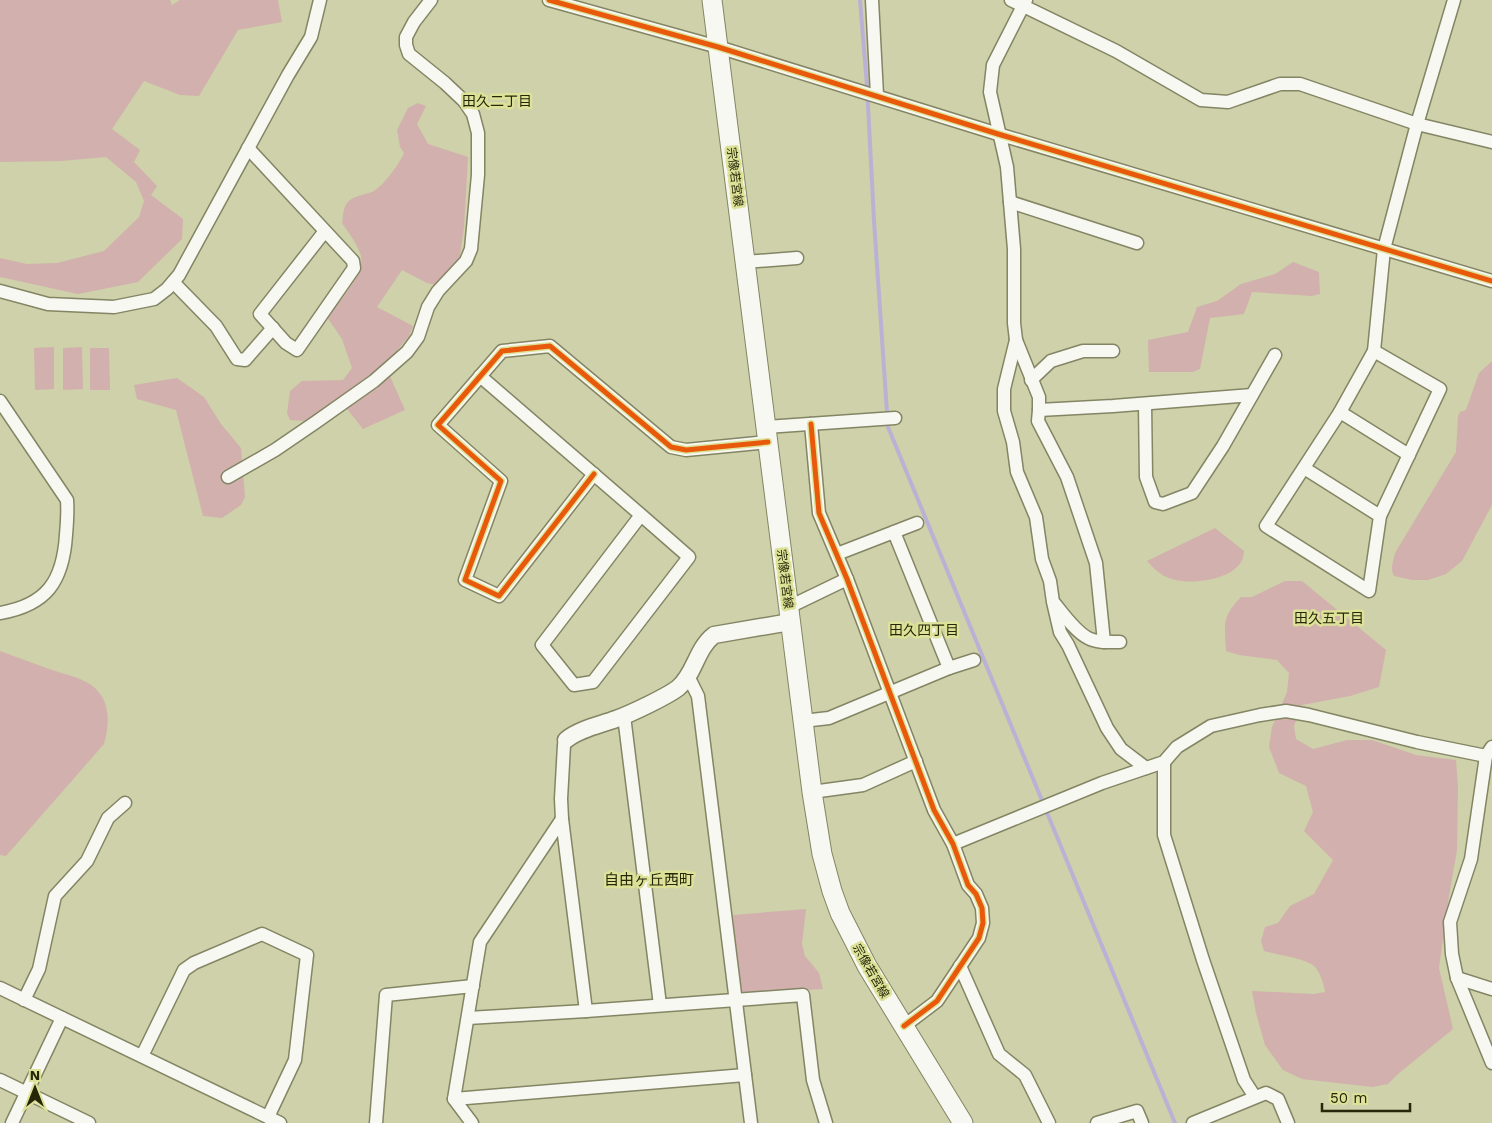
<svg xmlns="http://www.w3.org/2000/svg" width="1492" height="1123" font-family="'Work Sans','Noto Sans JP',sans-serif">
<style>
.green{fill:#d2b0ad}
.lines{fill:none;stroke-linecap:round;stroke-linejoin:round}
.stream{stroke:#b9b2d4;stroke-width:4}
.minor-casing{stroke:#838564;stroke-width:15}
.tertiary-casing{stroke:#838564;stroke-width:19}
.secondary-casing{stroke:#838564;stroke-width:21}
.minor{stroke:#f8f8f2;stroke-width:12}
.tertiary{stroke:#f8f8f2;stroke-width:16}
.secondary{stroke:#f8f8f2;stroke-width:19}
.cycleway-casing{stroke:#dde298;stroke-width:8}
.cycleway{stroke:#e8590c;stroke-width:5}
.labels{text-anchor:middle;stroke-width:5;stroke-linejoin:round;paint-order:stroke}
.street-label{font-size:12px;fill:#262709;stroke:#dde298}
.neighbourhood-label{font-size:14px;fill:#262709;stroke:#dde298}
.quarter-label{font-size:15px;fill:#262709;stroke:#dde298}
</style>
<rect width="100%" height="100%" fill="#ced1a9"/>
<g class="green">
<path d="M 0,0 L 170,0 L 172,5 L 180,0 L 278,0 L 282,22 L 238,30 L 199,96 L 180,95 L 144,81 L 112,129 L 140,150 L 134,162 L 157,186 L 151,195 L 183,219 L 182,239 L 138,282 L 78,294 L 0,277 L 0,258 L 27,264 L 57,263 L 104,251 L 139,217 L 144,201 L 136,182 L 106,157 L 61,161 L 0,162 Z"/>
<path d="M 418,103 L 426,106 L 417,124 L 428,144 L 468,157 L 464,228 L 459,261 L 435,285 L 427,283 L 402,270 L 377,307 L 413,326 L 409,336 L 385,365 L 405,410 L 363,429 L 340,400 L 304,421 L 290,420 L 287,413 L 290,391 L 302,381 L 343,380 L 352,368 L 342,339 L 327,317 C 338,302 368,273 360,253 C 356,242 348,232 342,223 C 343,217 343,209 347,203 C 352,196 364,195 372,192 C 382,188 400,163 404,153 L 400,147 L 397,130 L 408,108 Z"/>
<path d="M 1293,262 L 1319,272 L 1320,294 L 1312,296 L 1252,292 L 1244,314 L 1210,318 L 1200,369 L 1193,372 L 1149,372 L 1148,340 L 1188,332 L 1197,307 L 1217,301 L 1241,284 L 1275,274 Z"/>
<path d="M 54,347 L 54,389 L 35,390 L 34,348 Z"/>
<path d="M 82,347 L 83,389 L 63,390 L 63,348 Z"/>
<path d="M 90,348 L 109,348 L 110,390 L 90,390 Z"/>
<path d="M 1492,361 L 1492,505 L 1462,561 L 1446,574 L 1428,580 L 1412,580 L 1394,576 C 1390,568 1393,562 1395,553 L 1456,452 L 1458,416 L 1460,412 L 1466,410 L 1479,373 Z"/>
<path d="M 177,378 L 204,397 L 221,424 L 241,448 L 245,497 L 241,505 L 222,518 L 203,516 L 176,410 L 137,399 L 134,385 Z"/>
<path d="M 1215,528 L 1244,551 C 1244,578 1197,585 1176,580 C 1164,578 1156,571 1147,561 Z"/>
<path d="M 1285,581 L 1302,581 L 1386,650 L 1379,687 L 1350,696 L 1302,705 L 1294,726 L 1296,739 L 1313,749 L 1347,740 L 1372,740 L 1416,755 L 1456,760 L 1458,786 L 1457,850 L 1449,896 L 1439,968 L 1453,1029 L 1398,1074 L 1388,1084 L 1372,1087 L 1302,1079 L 1283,1070 L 1265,1045 L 1256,1013 L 1252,991 L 1314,994 L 1325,992 C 1324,985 1320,971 1314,966 C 1304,958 1277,955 1264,951 L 1261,941 L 1265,927 L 1278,923 L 1290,906 L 1314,894 L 1333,860 L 1304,831 L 1313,812 L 1306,786 L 1279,773 L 1269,747 L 1272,727 L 1287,692 L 1289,673 L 1277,660 L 1239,655 L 1226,651 C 1225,624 1221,618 1241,597 L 1252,597 Z"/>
<path d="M 0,651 C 18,658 36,664 55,671 C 64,674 75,676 84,681 C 110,693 111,720 104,744 L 6,856 L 0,855 Z"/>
<path d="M 806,909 L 802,944 L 805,956 L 819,973 L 823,989 L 743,994 L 740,991 L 733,915 Z"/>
</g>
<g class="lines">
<path class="stream" d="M 860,0 L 867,86 L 874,221 L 888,427 L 1175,1123"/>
<defs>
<g id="minor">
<path d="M 549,0 L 718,47 L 998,134 L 1492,281"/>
<path d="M 872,0 L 877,95"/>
<path d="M 1011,0 L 1116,51 L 1201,100 L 1228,102 L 1280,84 L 1300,84 L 1417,124 L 1492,142"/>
<path d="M 1026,0 L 993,65 L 990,92 L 1007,167 L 1014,249 L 1014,323 L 1016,340 L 1039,397 L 1039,410 L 1113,406 L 1252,395"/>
<path d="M 248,148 L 353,261 L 354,268 L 297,350 L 286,343 L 260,314 L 325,231"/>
<path d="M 1010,202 L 1137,243"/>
<path d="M 745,262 L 797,258"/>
<path d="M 173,282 L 216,326 L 237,359 L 245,360 L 273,328"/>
<path d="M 0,291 L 48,304 L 114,307 L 154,299 L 167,289 L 179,275 L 288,75 L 311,37 L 320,0"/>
<path d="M 1016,340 L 1004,389 L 1004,411 L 1013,442 L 1017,472 L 1036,517 L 1042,559 L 1050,581 L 1053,602 L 1060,632 L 1068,645 L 1107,728 L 1121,749 L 1146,768"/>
<path d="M 1374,351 L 1440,389 L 1380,516 L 1369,591 L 1266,526 L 1340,412 Z"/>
<path d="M 1374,351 L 1384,249 L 1417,124 L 1454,0"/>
<path d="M 480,376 L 641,515 L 542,645 L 574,685 L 593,682 L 689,557 L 641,515"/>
<path d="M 1031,380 L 1051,361 L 1083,351 L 1113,351"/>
<path d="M 0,401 L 67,500 C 68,512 67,523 66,535 C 63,581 47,605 0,613"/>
<path d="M 1145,404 L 1146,477 L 1155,502 L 1163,504 L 1192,493 L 1223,446 L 1275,355"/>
<path d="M 1039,410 L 1038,421 L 1067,477 L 1096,563 L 1104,642"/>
<path d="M 1340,412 L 1409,455"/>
<path d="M 811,424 L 819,513 L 847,579 L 934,810 L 953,844 L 968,885 L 976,894 L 982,908 L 983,923 L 979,938 L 937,1001 L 904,1026"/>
<path d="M 766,427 L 895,418"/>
<path d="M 1304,468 L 1380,516"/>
<path d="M 594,474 L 499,596 L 465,580 L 501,481 L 438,425 L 502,351 L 550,346 L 671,447 L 686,450 L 768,442"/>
<path d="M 228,477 L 275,450 L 316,422 L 374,381 L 407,352 L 418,337 L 428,307 L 438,291 L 466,261 L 471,249 L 478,175 L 478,133 L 473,114 L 464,101 L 445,83 L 409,54 L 406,45 L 406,37 L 414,22 L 431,0"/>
<path d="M 837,554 L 917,523"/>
<path d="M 1055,604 C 1063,614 1076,632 1088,638 C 1097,643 1110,642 1120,642"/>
<path d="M 789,607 L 847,579"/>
<path d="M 949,668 L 974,660"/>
<path d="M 689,678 L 698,696 L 751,1123"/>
<path d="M 624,716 L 660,1005"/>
<path d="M 803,721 L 829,718 L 949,668 L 894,532"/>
<path d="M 566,740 L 564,745 L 561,799 L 562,819 L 586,1011"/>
<path d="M 1492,747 L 1486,756 L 1471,859 L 1450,922 L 1452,954 L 1457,978 L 1492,1063"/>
<path d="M 1164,762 L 1164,835 L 1203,960 L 1244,1080 L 1255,1097"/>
<path d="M 812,792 L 863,785 L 916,761"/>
<path d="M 953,844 L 1102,783 L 1164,762 L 1177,747 L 1211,726 L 1260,715 L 1286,711 L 1309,715 L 1417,742 L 1486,756"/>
<path d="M 960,966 L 999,1054 L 1025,1075 L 1049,1123"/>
<path d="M 1457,978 L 1492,989"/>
<path d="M 0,988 L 280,1123"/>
<path d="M 24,1000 L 39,969 L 55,896 L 87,861 L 108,818 L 125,803"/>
<path d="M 468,1018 L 586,1011 L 803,995 L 813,1080 L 826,1123"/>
<path d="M 142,1056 L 184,970 L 194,963 L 262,934 L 307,955 L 295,1060 L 268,1117"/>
<path d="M 0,1080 L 89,1123"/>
<path d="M 454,1099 L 745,1075"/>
<path d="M 12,1123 L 62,1018"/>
<path d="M 376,1123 L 386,995 L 473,986"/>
<path d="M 472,1123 L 454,1099 L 480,942 L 562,819"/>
<path d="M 1097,1123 L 1137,1111 L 1142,1123"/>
<path d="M 1193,1123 L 1266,1093 L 1278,1099 L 1288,1123"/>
</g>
<path id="tertiary" d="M 566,740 C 579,729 600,725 616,719 C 630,714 666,697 678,688 C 695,674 696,649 714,635 L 790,622"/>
<path id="secondary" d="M 712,0 L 812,792 L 822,854 L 832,891 L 840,913 L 867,966 L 963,1123"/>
</defs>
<use href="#minor" class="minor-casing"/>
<use href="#tertiary" class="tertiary-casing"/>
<use href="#secondary" class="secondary-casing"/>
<use href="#minor" class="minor"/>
<use href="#tertiary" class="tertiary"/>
<use href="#secondary" class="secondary"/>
<defs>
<g id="cycleway">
<path d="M 549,0 L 718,47 L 998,134 L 1492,281"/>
<path d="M 811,424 L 819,513 L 847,579 L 934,810 L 953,844 L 968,885 L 976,894 L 982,908 L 983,923 L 979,938 L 937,1001 L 904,1026"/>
<path d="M 594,474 L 499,596 L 465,580 L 501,481 L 438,425 L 502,351 L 550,346 L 671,447 L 686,450 L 768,442"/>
</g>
</defs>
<use href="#cycleway" class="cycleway-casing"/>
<use href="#cycleway" class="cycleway"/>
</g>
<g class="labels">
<g class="street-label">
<text transform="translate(735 177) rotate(83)" y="4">宗像若宮線</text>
<text transform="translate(785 579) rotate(83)" y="4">宗像若宮線</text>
<text transform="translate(871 971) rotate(60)" y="4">宗像若宮線</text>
</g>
<g class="neighbourhood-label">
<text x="497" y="106">田久二丁目</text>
<text x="1329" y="623">田久五丁目</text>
<text x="924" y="635">田久四丁目</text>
</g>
<g class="quarter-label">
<text x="649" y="885">自由ヶ丘西町</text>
</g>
</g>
<g transform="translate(35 1088)" stroke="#dde298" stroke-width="4" paint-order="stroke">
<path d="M0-4L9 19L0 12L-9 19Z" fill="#262709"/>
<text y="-8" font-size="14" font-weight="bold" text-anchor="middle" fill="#262709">N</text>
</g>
<path d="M1322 1103v8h88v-8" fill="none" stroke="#262709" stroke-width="2.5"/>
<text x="1330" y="1103" font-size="15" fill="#262709" stroke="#dde298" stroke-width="4" paint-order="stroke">50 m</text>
</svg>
